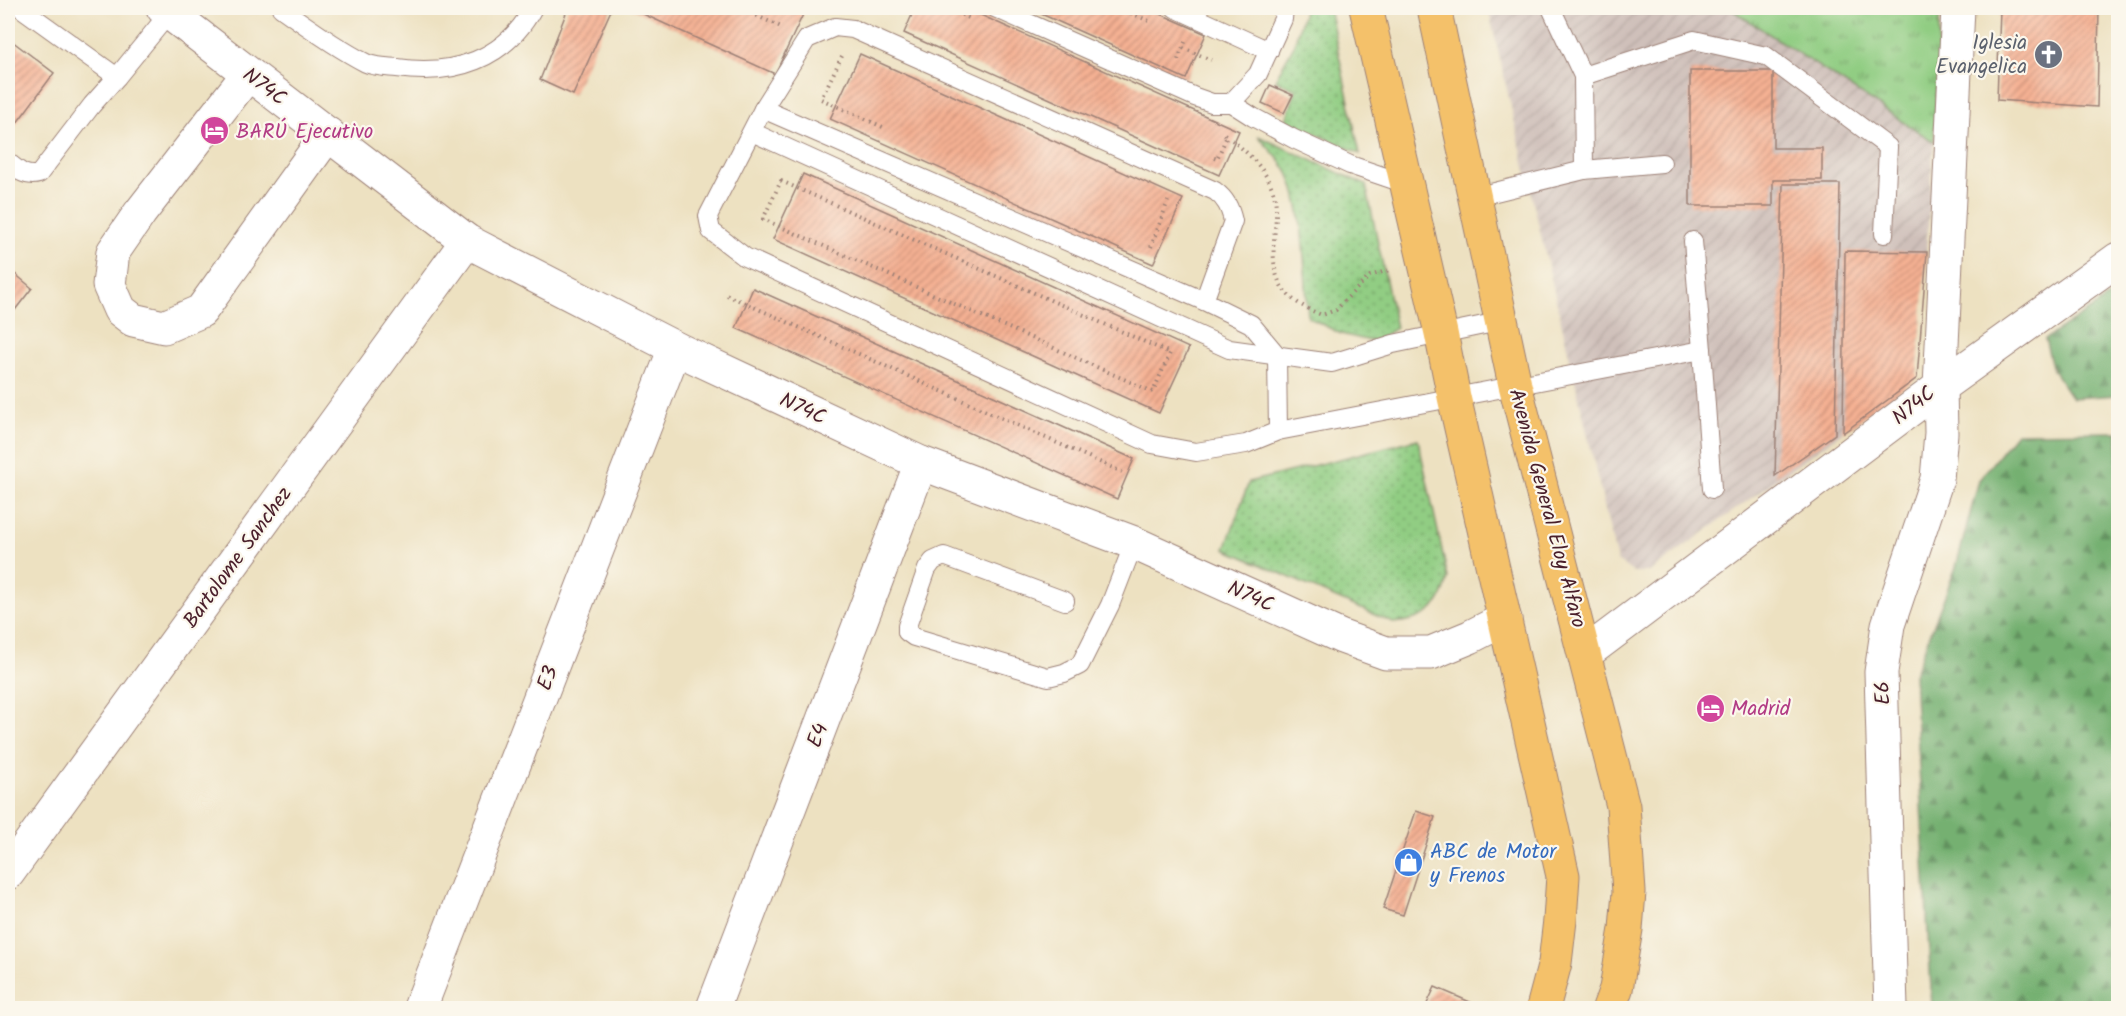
<svg xmlns="http://www.w3.org/2000/svg" width="2126" height="1016" font-family="Kalam,sans-serif">
<style>
.industrial{fill:url(#industrial-furrows)}
.grass{fill:url(#grass-tufts);stroke:#6e7657;stroke-width:1.5}
.forest{fill:url(#forest-firs);stroke:#5f684e;stroke-width:1.5}
.park{fill:url(#park-dots);stroke:#6e7657;stroke-width:1.5}
.building{fill:url(#building-hatch)}
.lines{fill:none;stroke-linecap:round;stroke-linejoin:round}
.lane-casing{stroke:#9c8076;stroke-width:20}
.street-casing{stroke:#9c8076;stroke-width:35}
.primary-casing{stroke:#9c8076;stroke-width:35}
.path{stroke:#9c8076;stroke-width:4;stroke-dasharray:1.5 4.5;stroke-linecap:butt}
.lane{stroke:#fff;stroke-width:18}
.street{stroke:#fff;stroke-width:33}
.primary{stroke:#f4c16a;stroke-width:33}
.labels{text-anchor:middle;stroke-width:4.5;stroke-linejoin:round;paint-order:stroke}
.worship-label{font-size:21px;fill:#5b616d;stroke:#fbf7ec;text-anchor:end}
.street-label{font-size:21px;fill:#4a1f2b;stroke:#fbf7ec}
.hotel-label{font-size:21px;fill:#b23c85;stroke:#fbf7ec;text-anchor:start}
.shop-label{font-size:21px;fill:#366cbe;stroke:#fbf7ec;text-anchor:start}
</style>
<defs>
<pattern id="industrial-furrows" width="10" height="10" patternUnits="userSpaceOnUse" patternTransform="scale(1.5)"><rect width="10" height="10" fill="#cfc0ba"/><path d="M-1 1l2-2M0 10L10 0M9 11l2-2" fill="none" stroke="#b3a5a0"/></pattern>
<pattern id="grass-tufts" width="24" height="20" patternUnits="userSpaceOnUse" patternTransform="scale(1.5)"><rect width="24" height="20" fill="#91cd83"/><path d="M3 7l-1-3M5 7V3M7 7l1-3M15 17l-1-3M17 17v-4M19 17l1-3" fill="none" stroke="#78a66b"/></pattern>
<pattern id="forest-firs" width="22" height="20" patternUnits="userSpaceOnUse" patternTransform="scale(1.5)"><rect width="22" height="20" fill="#74b071"/><path d="M5 1l3.5 6h-7zM16 11l3.5 6h-7z" fill="#618f5d"/></pattern>
<pattern id="park-dots" width="8" height="8" patternUnits="userSpaceOnUse" patternTransform="scale(1.5)"><rect width="8" height="8" fill="#91cd83"/><path d="M2 2h.1M6 6h.1" fill="none" stroke="#78a66b" stroke-width="1.8" stroke-linecap="round"/></pattern>
<pattern id="building-hatch" width="6" height="6" patternUnits="userSpaceOnUse" patternTransform="scale(1.5)"><rect width="6" height="6" fill="#f5b193"/><path d="M-1 1l2-2M0 6l6-6M5 7l2-2" fill="none" stroke="#c88f78"/></pattern>
</defs>
<rect width="100%" height="100%" fill="#fbf7ec"/>
<filter id="ink" filterUnits="userSpaceOnUse"><feTurbulence type="fractalNoise" baseFrequency=".0167" numOctaves="2"/><feDisplacementMap in="SourceGraphic" scale="12" xChannelSelector="R" yChannelSelector="G"/><feConvolveMatrix kernelMatrix="1 2 1 2 8 2 1 2 1" color-interpolation-filters="sRGB"/></filter>
<filter id="wash" filterUnits="userSpaceOnUse"><feTurbulence type="fractalNoise" baseFrequency=".008" numOctaves="4" result="noise"/><feDisplacementMap in="SourceGraphic" scale="24" xChannelSelector="R" yChannelSelector="G"/><feGaussianBlur stdDeviation="1.35" result="paint"/><feColorMatrix in="noise" values="0 0 0 0 0 0 0 0 0 0 0 0 0 0 0 0 0 1.4 0 .05"/><feComposite in="paint" operator="in"/></filter>
<g filter="url(#wash)">
<rect width="100%" height="100%" fill="#ede1c1"/>
<path class="industrial" d="M 1488,8 L 1729,8 L 1934,142 L 1917,378 L 1649,572 L 1633,572 L 1617,561 Z"/>
<path class="grass" d="M 1729,8 L 1940,8 L 1934,142 Z"/>
<g class="forest">
<path d="M 2118,291 L 2118,395 L 2072,398 L 2053,370 L 2045,339 Z"/>
<path d="M 2118,432 L 2118,1008 L 1932,1008 L 1914,675 L 1956,567 L 1979,480 L 2016,433 Z"/>
</g>
<g class="park">
<path d="M 1305,8 L 1329,8 L 1360,154 L 1286,120 L 1296,90 L 1275,80 L 1294,45 Z"/>
<path d="M 1258,136 L 1366,185 L 1396,328 L 1374,342 L 1341,334 L 1308,317 C 1305,279 1304,206 1288,173 C 1281,159 1268,148 1258,136 Z"/>
<path d="M 1418,439 L 1448,578 C 1441,610 1425,620 1393,623 L 1225,549 L 1249,482 Z"/>
</g>
<g id="blocks">
<g class="building">
<path d="M 568,8 L 612,8 L 573,95 L 540,80 Z"/>
<path d="M 630,8 L 806,8 L 775,74 Z"/>
<path d="M 915,8 L 965,8 L 1239,131 L 1219,175 L 904,33 Z"/>
<path d="M 1028,8 L 1147,8 L 1206,34 L 1186,79 Z"/>
<path d="M 2000,8 L 2099,8 L 2097,107 L 1997,100 Z"/>
<path d="M 8,38 L 54,73 L 8,135 Z"/>
<path d="M 860,54 L 1183,199 L 1153,264 L 830,119 Z"/>
<path d="M 1690,71 L 1773,71 L 1773,148 L 1822,148 L 1822,180 L 1773,180 L 1773,206 L 1690,206 Z"/>
<path d="M 1270,85 L 1293,95 L 1284,113 L 1262,103 Z"/>
<path d="M 803,174 L 1189,348 L 1159,413 L 773,239 Z"/>
<path d="M 1783,184 L 1840,184 L 1835,434 L 1775,476 Z"/>
<path d="M 1845,251 L 1927,252 L 1917,378 L 1843,433 Z"/>
<path d="M 8,268 L 32,288 L 8,319 Z"/>
<path d="M 753,288 L 1134,459 L 1117,499 L 736,328 Z"/>
<path d="M 1416,811 L 1435,817 L 1403,915 L 1383,909 Z"/>
<path d="M 1435,987 L 1484,1008 L 1425,1008 Z"/>
</g>
</g>
</g>
<g filter="url(#ink)">
<use href="#blocks" fill-opacity="0" stroke="#9c8076" stroke-width="1.5"/>
<g class="lines">
<defs>
<g id="lane">
<path d="M 281,8 C 306,26 338,49 366,63 C 374,67 387,67 397,68 C 453,76 505,60 533,8"/>
<path d="M 995,8 L 1195,97 L 1212,103 L 1231,103 L 1253,117 L 1294,139 L 1350,165 L 1406,184"/>
<path d="M 1175,8 L 1269,51"/>
<path d="M 1551,8 L 1583,76"/>
<path d="M 117,77 L 170,12"/>
<path d="M 1231,103 L 1258,74 L 1283,19 L 1284,8"/>
<path d="M 763,109 L 1204,301 L 1251,324 L 1277,355 L 1278,431"/>
<path d="M 752,132 L 1229,349 L 1332,363 L 1393,344 L 1503,321"/>
<path d="M 8,162 C 18,170 26,178 39,174 L 92,105 L 117,77 L 21,8"/>
<path d="M 1584,170 L 1662,163"/>
<path d="M 1475,197 L 1584,170 L 1583,76 L 1694,40 L 1766,56 L 1888,147 L 1884,234"/>
<path d="M 1693,241 L 1702,350"/>
<path d="M 1204,301 L 1233,221 C 1230,208 1226,199 1215,191 L 853,29 L 835,27 L 807,39 L 763,109 L 708,216 L 711,231 L 745,257 L 1152,444 L 1196,452 L 1246,444 L 1278,431 L 1702,350 L 1712,489"/>
<path d="M 1065,601 L 944,556 L 933,561 L 927,569 L 907,626 L 907,632 L 914,637 L 1048,677 L 1064,673 L 1080,665 L 1110,605 L 1134,543"/>
</g>
<g id="street">
<path d="M 163,8 L 467,241 L 675,348 L 921,463 L 1134,543 L 1342,637 L 1386,653 L 1431,653 L 1470,637 L 1505,619"/>
<path d="M 248,74 L 140,213 L 113,252 L 109,285 L 120,310 L 133,320 L 164,327 L 201,311 L 328,134"/>
<path d="M 1586,653 L 1940,387 L 2118,259"/>
<path d="M 8,873 L 467,241"/>
<path d="M 420,1008 L 675,348"/>
<path d="M 713,1008 L 921,463"/>
<path d="M 1891,1008 L 1881,672 L 1888,625 L 1937,479 L 1941,433 L 1940,387 L 1958,8"/>
</g>
<g id="primary">
<path d="M 1366,8 L 1441,333 L 1454,397 L 1563,876 L 1560,920 L 1555,963 L 1543,1008"/>
<path d="M 1434,8 L 1515,385 L 1623,806 L 1629,892 L 1626,929 L 1616,989 L 1609,1008"/>
</g>
</defs>
<use href="#lane" class="lane-casing"/>
<use href="#street" class="street-casing"/>
<use href="#primary" class="primary-casing"/>
<g class="path">
<path d="M 740,8 L 781,27"/>
<path d="M 945,8 L 969,18"/>
<path d="M 1120,8 L 1149,21"/>
<path d="M 1183,48 L 1211,60"/>
<path d="M 842,56 L 821,99 L 885,128"/>
<path d="M 1178,60 L 1185,42"/>
<path d="M 1232,140 C 1250,155 1267,170 1274,194 C 1278,210 1275,225 1274,240 C 1271,283 1284,300 1322,315 L 1336,310 L 1347,298 L 1370,276 L 1389,270"/>
<path d="M 1214,158 L 1217,159 L 1227,136 L 1224,134"/>
<path d="M 781,181 L 1170,353 L 1153,392 L 763,219 Z"/>
<path d="M 1151,247 L 1168,201"/>
<path d="M 727,295 L 1122,472"/>
</g>
<use href="#lane" class="lane"/>
<use href="#street" class="street"/>
<use href="#primary" class="primary"/>
</g>
</g>
<defs>
<symbol id="church-disc" viewBox="-11 -11 22 22"><circle r="9.5" fill="#6b7280" stroke="#fbf7ec"/><path d="M-1.2-6h2.4v3.5h3.3v2.4h-3.3V6h-2.4V-.1h-3.3v-2.4h3.3Z" fill="#fff"/></symbol>
<symbol id="hotel-disc" viewBox="-11 -11 22 22"><circle r="9.5" fill="#d1479c" stroke="#fbf7ec"/><path d="M-6-4.5h1.5V1H6V5H4.5V3h-9V5H-6ZM-4 0a1.8 1.8 0 1 1 3.6 0ZM.5 0V-2.5h3Q6-2.5 6 0Z" fill="#fff"/></symbol>
<symbol id="shop-disc" viewBox="-11 -11 22 22"><circle r="9.5" fill="#3f7fe0" stroke="#fbf7ec"/><path d="M-5-2.5h2.3a2.7 3.5 0 0 1 5.4 0H5L5.5 6h-11ZM-1.5-2.5h3a1.5 2.3 0 0 0-3 0Z" fill="#fff"/></symbol>
</defs>
<g fill-rule="evenodd">
<use href="#church-disc" x="2032" y="38" width="33" height="33"/>
<use href="#hotel-disc" x="198" y="114" width="33" height="33"/>
<use href="#hotel-disc" x="1694" y="692" width="33" height="33"/>
<use href="#shop-disc" x="1392" y="846" width="33" height="33"/>
</g>
<g class="labels">
<g class="worship-label">
<text x="2027" y="49">Iglesia<tspan x="2027" dy="24">Evangelica</tspan></text>
</g>
<g class="street-label">
<text transform="translate(265 86) rotate(37)" y="7">N74C</text>
<text transform="translate(1913 405) rotate(-39)" y="7">N74C</text>
<text transform="translate(803 408) rotate(25)" y="7">N74C</text>
<text transform="translate(1548 508) rotate(75)" y="7">Avenida General Eloy Alfaro</text>
<text transform="translate(237 557) rotate(-54)" y="7">Bartolome Sanchez</text>
<text transform="translate(1251 596) rotate(24)" y="7">N74C</text>
<text transform="translate(547 678) rotate(-69)" y="7">E3</text>
<text transform="translate(1882 693) rotate(-92)" y="7">E6</text>
<text transform="translate(817 735) rotate(-69)" y="7">E4</text>
</g>
<g class="hotel-label">
<text x="236" y="138">BARÚ Ejecutivo</text>
<text x="1731" y="715">Madrid</text>
</g>
<g class="shop-label">
<text x="1430" y="858">ABC de Motor<tspan x="1430" dy="24">y Frenos</tspan></text>
</g>
</g>
<rect width="2126" height="1016" fill="none" stroke="#fbf7ec" stroke-width="30"/>
</svg>
